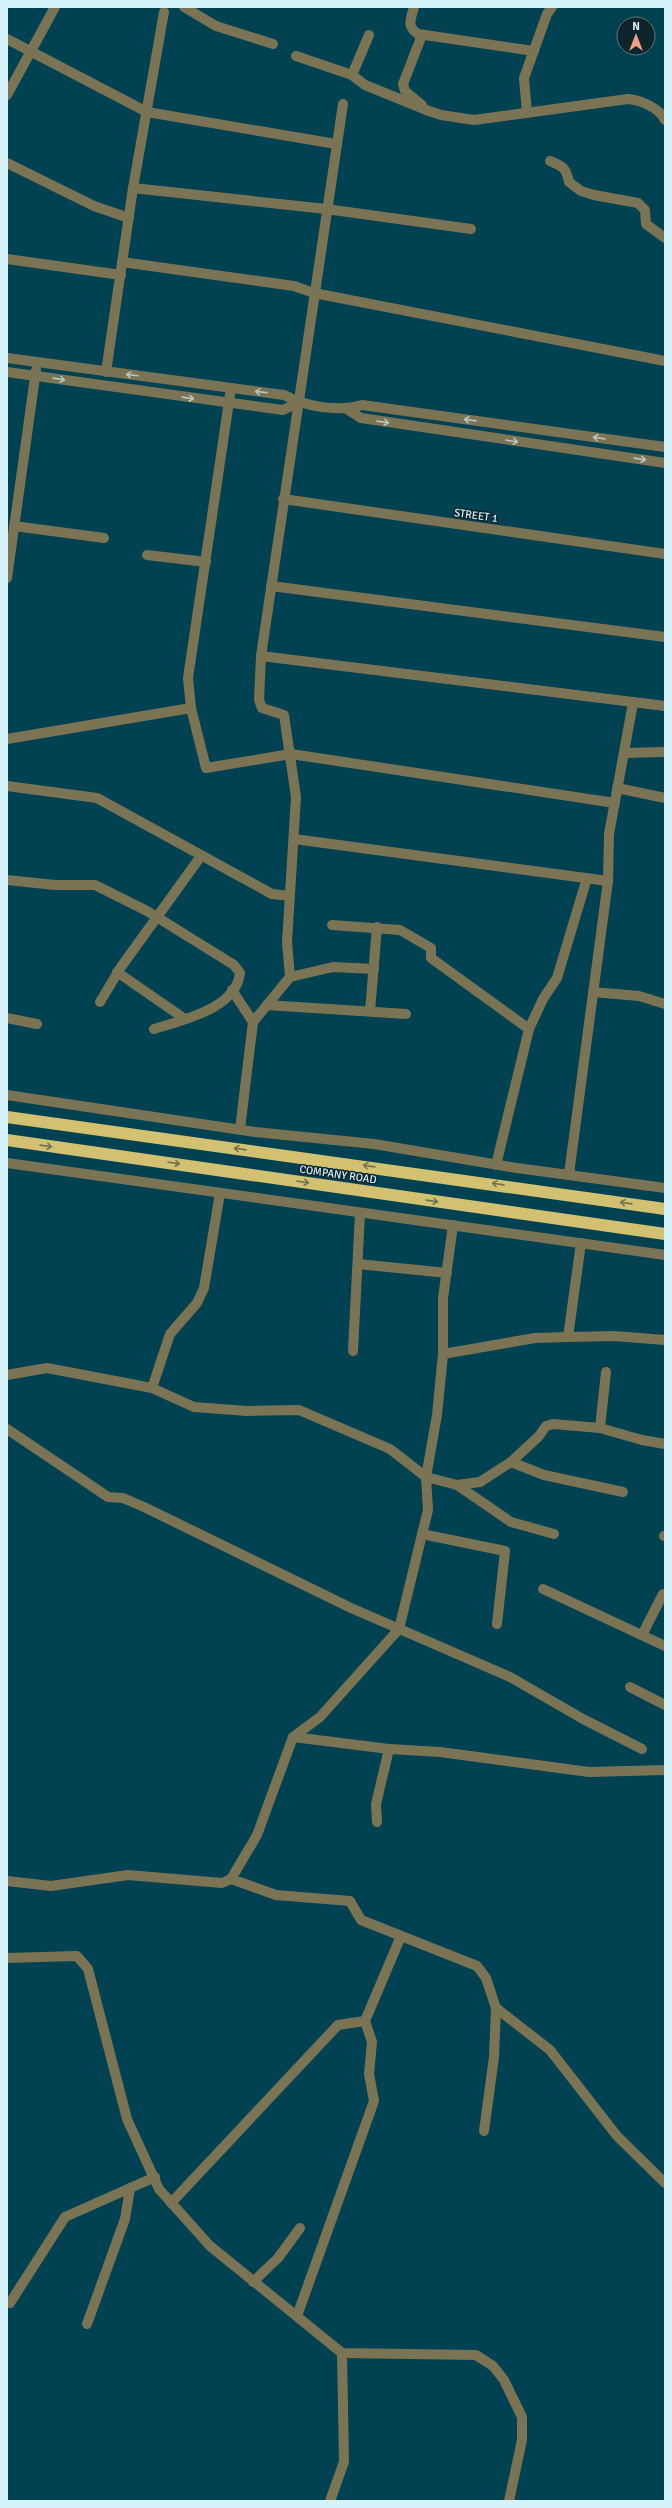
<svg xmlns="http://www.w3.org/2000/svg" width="672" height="2508" font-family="Signika,sans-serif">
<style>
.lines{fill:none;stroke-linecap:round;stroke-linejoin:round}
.minor{stroke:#7a7455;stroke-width:10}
.highway{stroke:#d1c171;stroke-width:12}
.oneway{stroke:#b6c6c1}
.oneway2{stroke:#70734e}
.labels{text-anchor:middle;stroke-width:3;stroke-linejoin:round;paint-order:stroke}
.street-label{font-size:11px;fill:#d6f2fb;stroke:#0e252c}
</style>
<rect width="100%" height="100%" fill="#004251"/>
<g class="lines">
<g class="minor">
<path d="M 184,7 L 216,26 L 273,44"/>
<path d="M 414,7 C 411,19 406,26 418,34 L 534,51"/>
<path d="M 7,39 L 147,112 L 336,144"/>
<path d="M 296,56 L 352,75 L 365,85 L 429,111 L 441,115 L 474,120 L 628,99 C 641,100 659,108 665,120"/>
<path d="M 352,75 L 369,35"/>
<path d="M 7,95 L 55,7"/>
<path d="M 422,105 L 405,91 L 403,84 L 422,35"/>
<path d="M 527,113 L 524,78 L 547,14 L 552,7"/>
<path d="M 550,161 C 563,166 566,168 569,182 L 581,191 L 594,195 L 638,203 L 645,210 L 646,224 L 665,238"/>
<path d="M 7,163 L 94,206 L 129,218"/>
<path d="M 133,188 L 326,209 L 471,229"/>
<path d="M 7,259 L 121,275"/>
<path d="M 122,262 L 294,286 L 314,293 L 665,361"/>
<path d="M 7,358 L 284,395 C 306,407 338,412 362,405 L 665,447"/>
<path d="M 7,372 L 283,410 L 298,403"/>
<path d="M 106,372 L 133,188 L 164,12"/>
<path d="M 231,388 L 188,678 L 191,708 L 206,768 L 291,754 L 615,803"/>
<path d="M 347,409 L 361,418 L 665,463"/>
<path d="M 283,499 L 665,554"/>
<path d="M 14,526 L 104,538"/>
<path d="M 147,555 L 206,562"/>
<path d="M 7,578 L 36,370"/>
<path d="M 271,586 L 665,637"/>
<path d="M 261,656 L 665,706"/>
<path d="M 7,739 L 191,708"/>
<path d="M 625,753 L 665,752"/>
<path d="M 7,786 L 97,798 L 272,894 L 290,896"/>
<path d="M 617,788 L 665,798"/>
<path d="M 294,839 L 608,881"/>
<path d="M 7,880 L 55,885 L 95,885 L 147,911 L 234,965 L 240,973 C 236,1009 182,1020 154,1029"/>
<path d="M 332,925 L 400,930 L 431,948 L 431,958 L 529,1029"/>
<path d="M 117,972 L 185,1019"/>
<path d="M 290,977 L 333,967 L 374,969"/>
<path d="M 232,990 L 253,1022"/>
<path d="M 593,992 L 639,996 L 665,1004"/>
<path d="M 100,1002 L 121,967 L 201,856"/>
<path d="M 267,1005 L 406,1014"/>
<path d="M 370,1011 L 377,927"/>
<path d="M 7,1018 L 37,1024"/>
<path d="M 7,1095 L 255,1132 L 374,1144 L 517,1168 L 665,1188"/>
<path d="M 240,1129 L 253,1022 L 290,977 L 287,942 L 296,797 L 284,715 L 262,708 L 259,700 L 261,656 L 343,104"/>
<path d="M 7,1163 L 665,1255"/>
<path d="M 496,1165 L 529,1029 L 543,999 L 557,978 L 587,878"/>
<path d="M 569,1174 L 608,881 L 609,834 L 633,703"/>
<path d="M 358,1264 L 447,1273"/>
<path d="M 568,1337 L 614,1336 L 665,1340"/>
<path d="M 353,1351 L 360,1213"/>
<path d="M 443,1354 L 535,1338 L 568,1337 L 581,1243"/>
<path d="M 7,1375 L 47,1368 L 152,1388 L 194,1407 L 247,1411 L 299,1410 L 390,1449 L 426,1477 L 457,1485 L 480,1482 L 511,1462 L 539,1436 L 546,1426 L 553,1424 L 600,1428 L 642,1440 L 665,1444"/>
<path d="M 152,1388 L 170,1334 L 197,1303 L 204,1288 L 220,1193"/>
<path d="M 600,1428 L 606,1372"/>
<path d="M 7,1429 L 108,1497 L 123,1498 L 144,1507 L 351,1608 L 510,1677 L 583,1719 L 642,1749"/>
<path d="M 511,1462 L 544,1475 L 623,1492"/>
<path d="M 457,1485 L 511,1522 L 554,1534"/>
<path d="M 422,1534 L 505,1551 L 497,1624"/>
<path d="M 664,1536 L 665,1536"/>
<path d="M 543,1589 L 665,1646"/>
<path d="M 642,1635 L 663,1594"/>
<path d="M 630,1687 L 665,1705"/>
<path d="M 293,1737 L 389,1749 L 440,1752 L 589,1772 L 665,1770"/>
<path d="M 377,1822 L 376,1804 L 389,1749"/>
<path d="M 231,1879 L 276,1895 L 350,1901 L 361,1920 L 477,1966 L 486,1978 L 496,2008 L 494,2057 L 484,2131"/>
<path d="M 7,1881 L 51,1886 L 128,1875 L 222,1883 L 231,1879 L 257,1835 L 293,1737 L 320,1717 L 399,1629 L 428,1510 L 426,1477 L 437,1415 L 443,1354 L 443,1298 L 453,1225"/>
<path d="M 7,1958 L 77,1956 L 88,1969 L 127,2119 L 159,2189 L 210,2246 L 342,2353 L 476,2355 L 493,2366 L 504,2380 L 522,2417 L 522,2440 L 509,2501"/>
<path d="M 496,2008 L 550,2050 L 617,2136 L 665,2183"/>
<path d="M 171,2203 L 338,2025 L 365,2021"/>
<path d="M 253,2282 L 278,2258 L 300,2228"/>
<path d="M 10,2303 L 65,2217 L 155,2177"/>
<path d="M 297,2316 L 374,2101 L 369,2074 L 372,2042 L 365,2021 L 401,1936"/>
<path d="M 87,2324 L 125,2219 L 130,2188"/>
<path d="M 330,2501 L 344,2462 L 342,2353"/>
</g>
<g class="highway">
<path d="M 7,1117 L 665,1209"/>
<path d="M 7,1140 L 665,1234"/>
</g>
</g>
<defs><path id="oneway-shaft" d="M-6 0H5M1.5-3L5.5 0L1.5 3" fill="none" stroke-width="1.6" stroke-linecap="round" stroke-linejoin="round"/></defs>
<g class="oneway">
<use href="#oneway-shaft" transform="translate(132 375) rotate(-173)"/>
<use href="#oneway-shaft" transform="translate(59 379) rotate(8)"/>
<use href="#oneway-shaft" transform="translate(261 392) rotate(-173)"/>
<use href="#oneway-shaft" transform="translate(188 398) rotate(8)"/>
<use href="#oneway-shaft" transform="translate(470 420) rotate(-172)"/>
<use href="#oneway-shaft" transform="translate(383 422) rotate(8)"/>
<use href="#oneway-shaft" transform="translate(599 438) rotate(-172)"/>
<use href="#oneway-shaft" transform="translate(512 441) rotate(8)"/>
<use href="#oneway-shaft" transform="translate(640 459) rotate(8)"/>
</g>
<g class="oneway2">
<use href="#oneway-shaft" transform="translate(46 1146) rotate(8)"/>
<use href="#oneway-shaft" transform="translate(240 1149) rotate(-172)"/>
<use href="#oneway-shaft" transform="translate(174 1163) rotate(8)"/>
<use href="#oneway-shaft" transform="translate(369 1166) rotate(-172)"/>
<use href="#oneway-shaft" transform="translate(303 1182) rotate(8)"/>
<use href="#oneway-shaft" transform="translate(498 1184) rotate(-172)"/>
<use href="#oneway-shaft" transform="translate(432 1201) rotate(8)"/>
<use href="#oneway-shaft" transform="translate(626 1203) rotate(-172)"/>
</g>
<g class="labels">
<g class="street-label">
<text transform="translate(476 515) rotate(8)" y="4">STREET 1</text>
<text transform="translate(338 1174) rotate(8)" y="4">COMPANY ROAD</text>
</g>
</g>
<rect width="672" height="2508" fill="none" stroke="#d6f2fb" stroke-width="16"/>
<g transform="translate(636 36)"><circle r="19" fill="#0e252c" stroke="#5e777f"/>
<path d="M0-3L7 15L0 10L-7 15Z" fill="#f39f84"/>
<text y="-6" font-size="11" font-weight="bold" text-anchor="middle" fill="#d6f2fb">N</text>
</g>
</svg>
